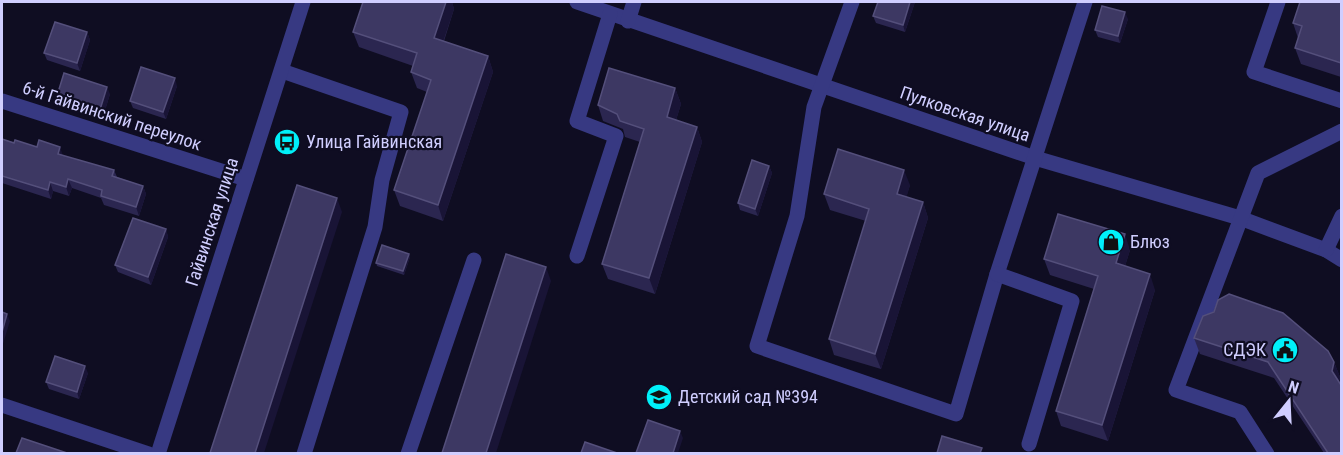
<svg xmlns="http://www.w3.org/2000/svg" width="1343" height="455" font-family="'Roboto Condensed',sans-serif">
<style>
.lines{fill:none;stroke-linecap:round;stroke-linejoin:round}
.minor{stroke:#373982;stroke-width:15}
.wall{fill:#2b2650}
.shaded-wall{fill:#191436}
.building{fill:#3d3863;stroke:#544f7b;stroke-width:1.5}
.labels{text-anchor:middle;stroke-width:4.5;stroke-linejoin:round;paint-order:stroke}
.street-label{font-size:18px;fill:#d0ceff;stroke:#0f0d22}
.poi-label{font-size:18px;fill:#d0ceff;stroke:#0f0d22;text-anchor:start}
</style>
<rect width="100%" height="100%" fill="#0f0d22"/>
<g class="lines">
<g class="minor">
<path d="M 577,2 L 1035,158 L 1240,218 L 1326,250 L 1342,260"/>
<path d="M 852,2 L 814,107 L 797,216 L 757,346 L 956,414 L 997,274 L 1085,2"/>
<path d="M 1278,2 L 1254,72 L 1342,101"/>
<path d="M 628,21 L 634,2"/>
<path d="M 282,71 L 401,112 L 382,180 L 375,227 L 304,454"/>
<path d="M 2,101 L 246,179"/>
<path d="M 1326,250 L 1342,216"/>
<path d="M 577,256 L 616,136 L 577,121 L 610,14"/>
<path d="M 997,274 L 1072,301 L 1029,444"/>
<path d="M 2,405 L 149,454"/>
<path d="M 158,454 L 303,2"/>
<path d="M 408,454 L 474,260"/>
<path d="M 1267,454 L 1240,412 L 1176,390 L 1258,173 L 1342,131"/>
</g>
</g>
<g class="wall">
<path d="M 363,2 L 452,2 L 454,9 L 444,41 L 488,56 L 493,72 L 443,221 L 400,206 L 394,190 L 427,92 L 417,88 L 411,72 L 413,66 L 359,47 L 353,32 Z"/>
<path d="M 878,2 L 915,2 L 905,32 L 876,23 L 873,16 Z"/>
<path d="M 1341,2 L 1341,77 L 1301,64 L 1295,48 L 1298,38 L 1293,23 Z"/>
<path d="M 1128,19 L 1120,43 L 1098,37 L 1095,30 Z"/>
<path d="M 87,32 L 90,40 L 80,71 L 47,60 L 44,53 Z"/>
<path d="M 177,86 L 166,119 L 133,108 L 130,101 Z"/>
<path d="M 675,88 L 681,104 L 676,120 L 697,127 L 702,142 L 655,294 L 608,279 L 602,264 L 640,142 L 625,137 L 623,129 L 603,121 L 598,105 Z"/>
<path d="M 110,94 L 102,120 L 58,106 L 56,99 Z"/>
<path d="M 2,139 L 114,170 L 117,177 L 143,186 L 146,194 L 139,216 L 104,205 L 101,198 L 72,188 L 69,196 L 53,191 L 51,199 L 2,183 Z"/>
<path d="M 769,166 L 772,173 L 758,216 L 740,210 L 738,203 Z"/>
<path d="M 910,185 L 906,197 L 923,202 L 928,218 L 881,369 L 834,355 L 829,339 L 866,221 L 830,210 L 824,194 Z"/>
<path d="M 166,229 L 168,237 L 151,285 L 118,272 L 115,265 Z"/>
<path d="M 1130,250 L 1125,266 L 1155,290 L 1108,441 L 1061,426 L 1056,411 L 1094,289 L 1050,275 L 1044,259 Z"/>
<path d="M 409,254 L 410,257 L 404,275 L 377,266 L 376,263 Z"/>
<path d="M 1194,338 L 1334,362 L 1340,377 L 1339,381 L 1341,453 L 1324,453 L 1274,378 L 1200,354 Z"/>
<path d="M 88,373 L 79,399 L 49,389 L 46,382 Z"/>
</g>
<g class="shaded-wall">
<path d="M 446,2 L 452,2 L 454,9 L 439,54 L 434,38 Z"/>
<path d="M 910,2 L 915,2 L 905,32 L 903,25 Z"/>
<path d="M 1125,12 L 1128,19 L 1120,43 L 1118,36 Z"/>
<path d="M 87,32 L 90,40 L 80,71 L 77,63 Z"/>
<path d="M 488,56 L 493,72 L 443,221 L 438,205 Z"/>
<path d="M 175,78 L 177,86 L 166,119 L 163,112 Z"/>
<path d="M 107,87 L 110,94 L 102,120 L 99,113 Z"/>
<path d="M 675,88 L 681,104 L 672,133 L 667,117 Z"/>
<path d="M 697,127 L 702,142 L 655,294 L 649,278 Z"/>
<path d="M 60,147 L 63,156 L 58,154 Z"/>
<path d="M 769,166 L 772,173 L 758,216 L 755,209 Z"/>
<path d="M 904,170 L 910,185 L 903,210 L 897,194 Z"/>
<path d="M 68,179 L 72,188 L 69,196 L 66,187 Z"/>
<path d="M 50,182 L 53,191 L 51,199 L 48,190 Z"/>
<path d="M 143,186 L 146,194 L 139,216 L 136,207 Z"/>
<path d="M 337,198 L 342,212 L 264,453 L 255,453 Z"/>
<path d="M 923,202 L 928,218 L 881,369 L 875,354 Z"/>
<path d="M 166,229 L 168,237 L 151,285 L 148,277 Z"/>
<path d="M 1125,234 L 1130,250 L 1121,279 L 1116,263 Z"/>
<path d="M 409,254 L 410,257 L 404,275 L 403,271 Z"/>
<path d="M 546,267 L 551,281 L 496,453 L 486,453 Z"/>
<path d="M 1150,274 L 1155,290 L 1108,441 L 1102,425 Z"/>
<path d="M 7,314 L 10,321 L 2,347 L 2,332 Z"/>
<path d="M 1334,362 L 1340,377 L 1338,386 L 1332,371 Z"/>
<path d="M 85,366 L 88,373 L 79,399 L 77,392 Z"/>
<path d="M 680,431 L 683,438 L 678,453 L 673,453 Z"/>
</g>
<g class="building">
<path d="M 363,2 L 446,2 L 434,38 L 488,56 L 438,205 L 394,190 L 431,80 L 411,72 L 417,53 L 353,32 Z"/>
<path d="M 878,2 L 910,2 L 903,25 L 873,16 Z"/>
<path d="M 1300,2 L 1341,2 L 1341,63 L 1295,48 L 1302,26 L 1293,23 Z"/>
<path d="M 1102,6 L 1125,12 L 1118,36 L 1095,30 Z"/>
<path d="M 55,22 L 87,32 L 77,63 L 44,53 Z"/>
<path d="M 141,67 L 175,78 L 163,112 L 130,101 Z"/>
<path d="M 609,68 L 675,88 L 667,117 L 697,127 L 649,278 L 602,264 L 644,129 L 620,121 L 617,114 L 598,105 Z"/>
<path d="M 64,73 L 107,87 L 99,113 L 56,99 Z"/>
<path d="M 2,139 L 14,143 L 15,140 L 37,147 L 39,140 L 60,147 L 58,154 L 114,170 L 112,176 L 143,186 L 136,207 L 101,196 L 102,190 L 68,179 L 66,187 L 50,182 L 48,190 L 2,176 Z"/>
<path d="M 838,149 L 904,170 L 897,194 L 923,202 L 875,354 L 829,339 L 869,209 L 824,194 Z"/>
<path d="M 752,160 L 769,166 L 755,209 L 738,203 Z"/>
<path d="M 297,185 L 337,198 L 255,453 L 210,453 Z"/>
<path d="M 1058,214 L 1125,234 L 1116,263 L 1150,274 L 1102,425 L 1056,411 L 1098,276 L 1044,259 Z"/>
<path d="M 133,218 L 166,229 L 148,277 L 115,265 Z"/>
<path d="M 382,245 L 409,254 L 403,271 L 376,263 Z"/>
<path d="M 506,254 L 546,267 L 486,453 L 442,453 Z"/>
<path d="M 1229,294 L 1283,313 L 1328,351 L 1334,362 L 1332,371 L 1341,385 L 1341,453 L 1328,453 L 1268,362 L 1194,338 L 1203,316 L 1214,312 L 1218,300 Z"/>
<path d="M 2,312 L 7,314 L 2,332 Z"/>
<path d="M 55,356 L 85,366 L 77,392 L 46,382 Z"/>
<path d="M 648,420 L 680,431 L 673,453 L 636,453 Z"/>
<path d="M 942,436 L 982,448 L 980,453 L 937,453 Z"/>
<path d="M 22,438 L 67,453 L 16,453 Z"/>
<path d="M 585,442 L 617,453 L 581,453 Z"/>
</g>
<defs>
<symbol id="bus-disc" viewBox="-11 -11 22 22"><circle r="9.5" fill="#00f0f9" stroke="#0f0d22"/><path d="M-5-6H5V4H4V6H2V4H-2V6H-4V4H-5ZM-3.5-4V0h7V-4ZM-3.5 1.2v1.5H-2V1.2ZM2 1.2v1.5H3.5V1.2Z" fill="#111"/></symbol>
<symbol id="shop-disc" viewBox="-11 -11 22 22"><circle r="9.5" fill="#00f0f9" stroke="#0f0d22"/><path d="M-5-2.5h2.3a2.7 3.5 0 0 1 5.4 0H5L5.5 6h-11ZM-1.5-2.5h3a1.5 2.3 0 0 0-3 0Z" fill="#111"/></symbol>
<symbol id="civic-disc" viewBox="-11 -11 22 22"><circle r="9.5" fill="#00f0f9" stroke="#0f0d22"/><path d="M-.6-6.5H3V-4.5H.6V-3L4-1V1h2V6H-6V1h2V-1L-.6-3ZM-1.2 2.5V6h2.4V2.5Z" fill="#111"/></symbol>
<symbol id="school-disc" viewBox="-11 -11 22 22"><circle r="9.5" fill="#00f0f9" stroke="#0f0d22"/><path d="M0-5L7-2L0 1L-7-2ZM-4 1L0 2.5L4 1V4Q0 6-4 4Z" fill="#111"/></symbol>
</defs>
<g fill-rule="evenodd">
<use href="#bus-disc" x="272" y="127" width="30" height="30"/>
<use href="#shop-disc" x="1096" y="227" width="30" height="30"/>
<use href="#civic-disc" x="1270" y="335" width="30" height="30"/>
<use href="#school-disc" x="644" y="382" width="30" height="30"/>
</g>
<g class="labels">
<g class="street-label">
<text transform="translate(965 114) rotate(19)" y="6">Пулковская улица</text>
<text transform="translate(112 116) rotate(18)" y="6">6-й Гайвинский переулок</text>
<text transform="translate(212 222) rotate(-72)" y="6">Гайвинская улица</text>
</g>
<g class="poi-label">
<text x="306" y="148">Улица Гайвинская</text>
<text x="1130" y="248">Блюз</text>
<text x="1266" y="356" text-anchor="end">СДЭК</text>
<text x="678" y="403">Детский сад №394</text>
</g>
</g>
<rect width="1343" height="455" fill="none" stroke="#d0ceff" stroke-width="6"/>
<g transform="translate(1289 401) rotate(18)" stroke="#0f0d22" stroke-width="4.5" paint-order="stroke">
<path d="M0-4.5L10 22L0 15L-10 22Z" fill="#d0ceff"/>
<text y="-9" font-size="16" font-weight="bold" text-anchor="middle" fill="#d0ceff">N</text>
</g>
</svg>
